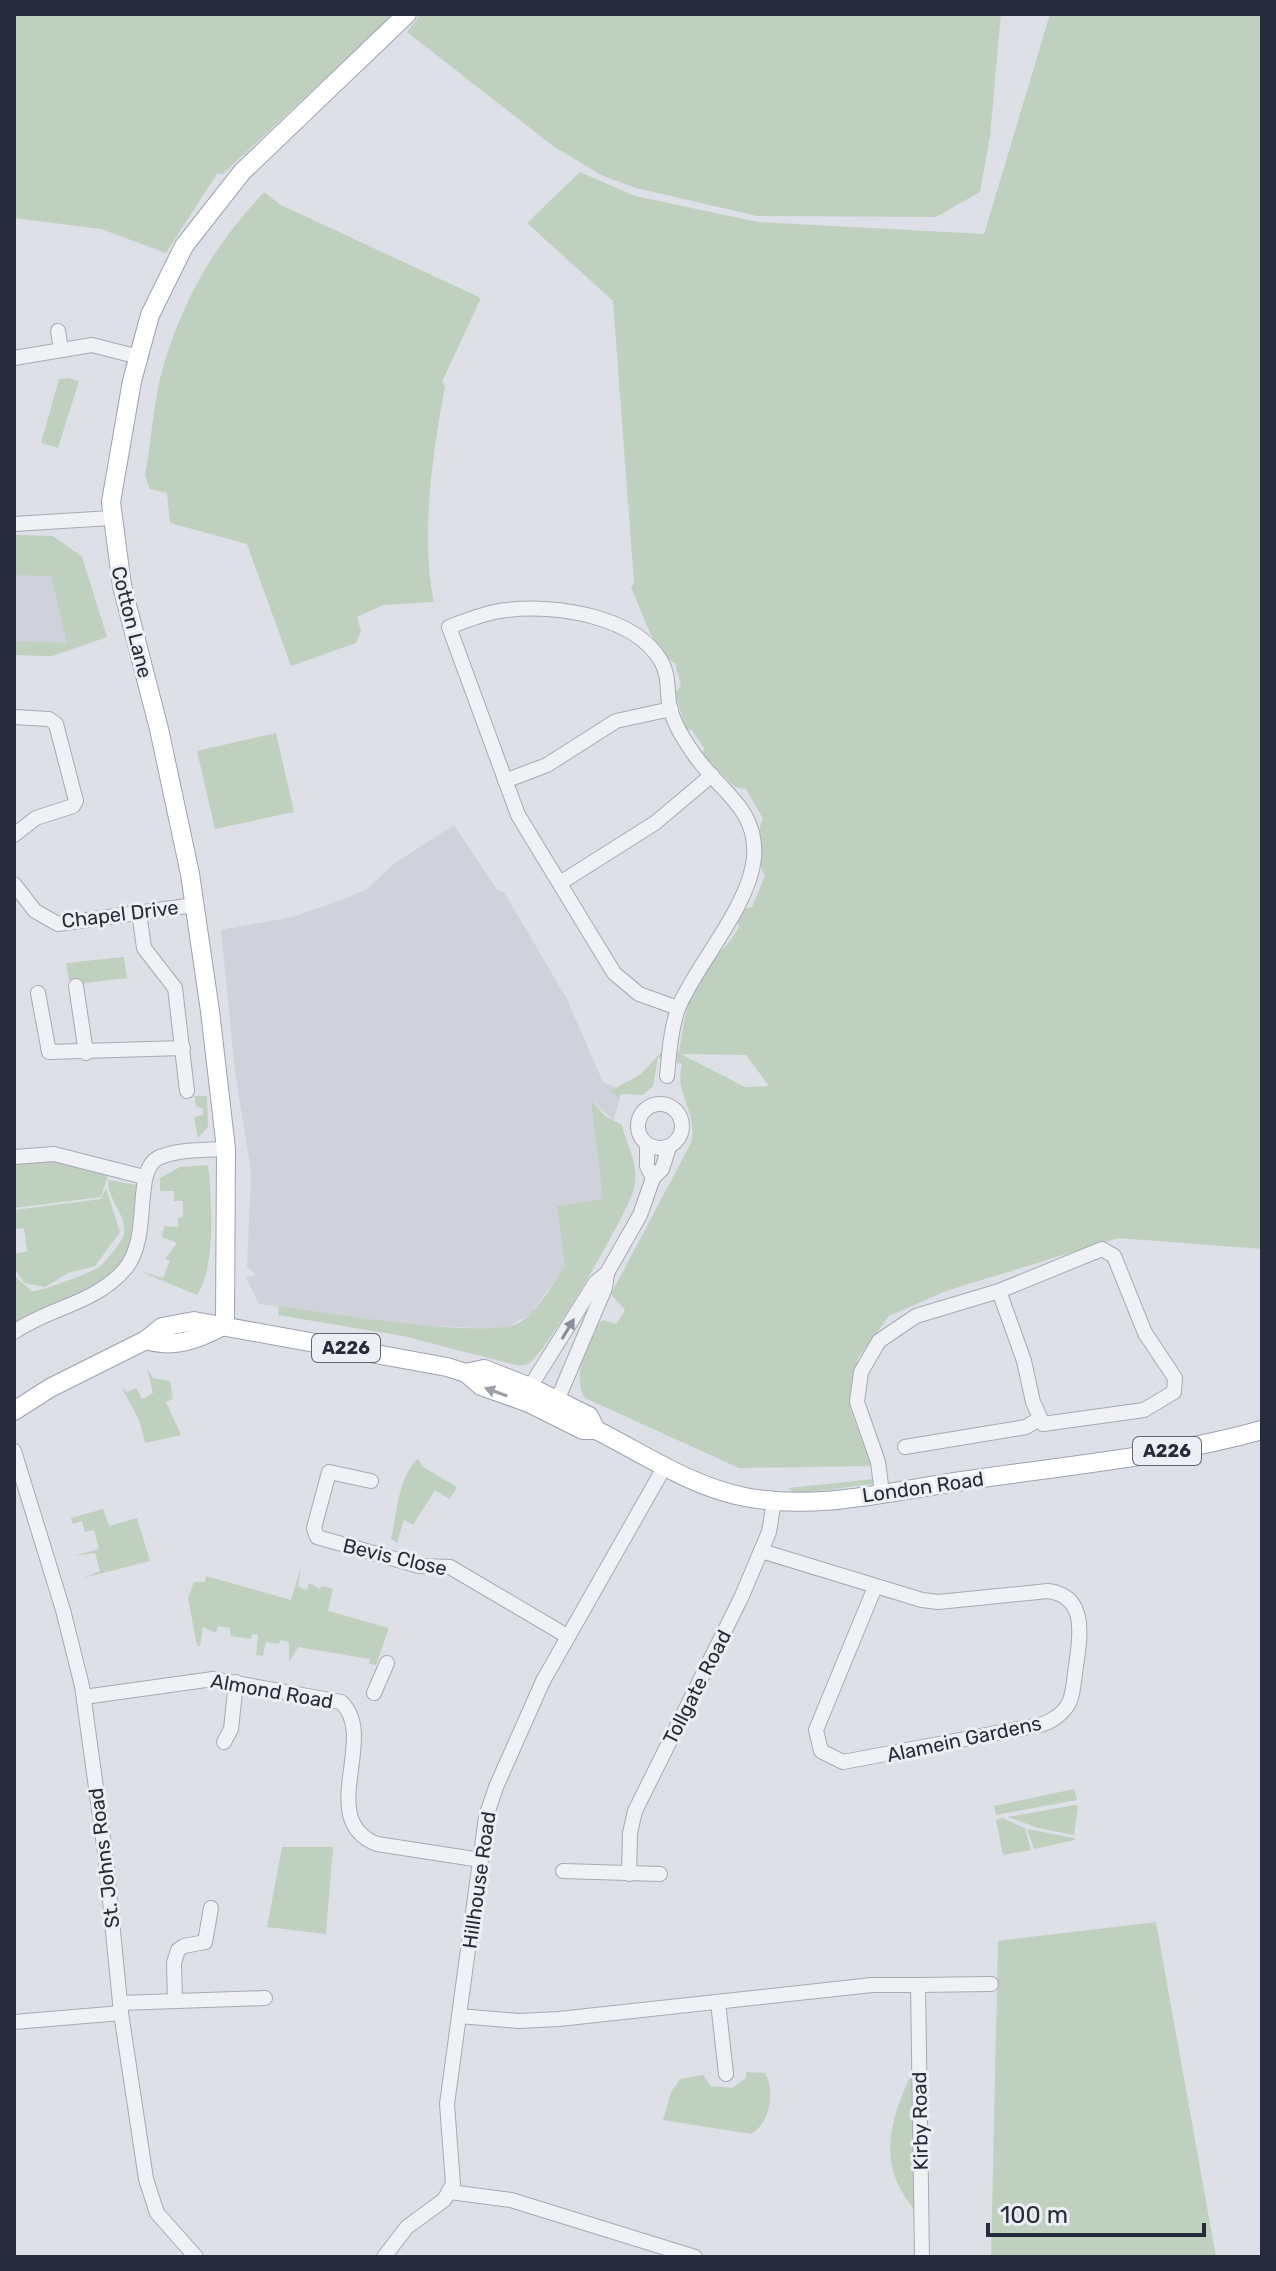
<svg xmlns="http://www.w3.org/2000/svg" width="1276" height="2271" font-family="Rubik,sans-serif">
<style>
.built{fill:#cfd2db}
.green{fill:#c0d0bf;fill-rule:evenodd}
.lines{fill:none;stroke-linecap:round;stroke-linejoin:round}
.minor-casing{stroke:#a6aab4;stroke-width:16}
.major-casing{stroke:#9da2b2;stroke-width:20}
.minor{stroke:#f0f1f5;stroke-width:14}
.major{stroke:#fff;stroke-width:18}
.oneway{fill:#8c8e98}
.oneway2{fill:#9ea0a7}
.labels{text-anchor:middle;stroke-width:6;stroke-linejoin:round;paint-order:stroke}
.shield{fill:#eceff4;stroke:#626673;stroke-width:2}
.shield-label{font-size:18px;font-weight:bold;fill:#272c3c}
.street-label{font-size:20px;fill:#272c3c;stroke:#eceff4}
</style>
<rect width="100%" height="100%" fill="#dde0e7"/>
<g class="built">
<path d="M 14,535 L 53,536 L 82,557 L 107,637 L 52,656 L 14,655 Z"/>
<path d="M 454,825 L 497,890 L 504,892 L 567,999 L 603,1082 L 615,1087 L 621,1095 L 613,1121 L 594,1102 L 605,1209 L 531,1314 L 504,1329 L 412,1325 L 259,1304 L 246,1277 L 256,1275 L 247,1267 L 251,1172 L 235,1072 L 221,930 L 292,917 L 350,897 L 368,888 L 395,863 Z"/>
</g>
<g class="green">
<path d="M 14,14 L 394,14 L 223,174 L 217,174 L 166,253 L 101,229 L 14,218 Z"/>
<path d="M 421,14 L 1001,14 L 990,136 L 980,192 L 936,217 L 757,216 L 636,188 L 603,176 L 553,146 L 407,32 Z"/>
<path d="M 1050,14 L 1262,14 L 1262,1249 L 1118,1238 L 946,1291 L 889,1316 L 858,1358 L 850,1408 L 871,1466 L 739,1468 L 585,1398 C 572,1379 585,1335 603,1320 L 616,1324 L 625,1310 L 611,1294 L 691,1143 C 698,1109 674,1097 682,1064 L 658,1058 L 653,1086 L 643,1095 L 621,1094 L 619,1098 L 610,1091 L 641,1074 L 666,1047 L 679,1053 C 684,1018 689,983 715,957 C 727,944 729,944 739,927 L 736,916 L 741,909 L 752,907 L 765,876 C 756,863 756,832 763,819 L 746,789 L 735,787 L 703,755 L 704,748 L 692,730 L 686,729 L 675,693 L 681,686 L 675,663 C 654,655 641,608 631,587 L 634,583 L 613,301 L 527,223 L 580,172 L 635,196 L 758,222 L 984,234 ZM 681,1054 L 746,1055 L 769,1086 L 745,1087 Z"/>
<path d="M 264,192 L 281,205 L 481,298 L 442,382 L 445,386 C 433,451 420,537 434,602 L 383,605 L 357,617 L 361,631 L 356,643 L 291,666 L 247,544 L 170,523 L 167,493 L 150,489 L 145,476 C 152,437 154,392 167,354 C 189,288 217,243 264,192 Z"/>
<path d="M 68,378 L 79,381 L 58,448 L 41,443 L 59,379 Z"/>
<path d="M 14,535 L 53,536 L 82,557 L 107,637 L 52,656 L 14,655 L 14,641 L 67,643 L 51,576 L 14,575 Z"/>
<path d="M 276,733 L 294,812 L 215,829 L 197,751 Z"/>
<path d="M 124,957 L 127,978 L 70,985 L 66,963 Z"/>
<path d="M 194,1096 L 207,1096 L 208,1127 L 198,1138 L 194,1117 L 203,1115 L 203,1109 L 196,1106 Z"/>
<path d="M 591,1100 L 605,1116 L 622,1125 C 627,1146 638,1162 635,1184 C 632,1209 552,1341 533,1360 C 527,1365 523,1366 516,1365 L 403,1336 L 278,1315 L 279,1306 C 321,1312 489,1340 519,1323 C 539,1311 553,1283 565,1265 L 557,1206 L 603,1199 Z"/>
<path d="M 34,1159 L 73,1162 L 108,1175 L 101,1197 L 14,1208 L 14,1161 Z"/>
<path d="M 208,1165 C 212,1198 216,1268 197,1295 L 139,1271 L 163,1278 L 170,1261 L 165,1259 L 177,1243 L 162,1237 L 164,1226 L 178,1227 L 178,1218 L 183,1217 L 183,1201 L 174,1201 L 174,1191 L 160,1191 L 160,1178 L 180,1167 Z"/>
<path d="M 108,1180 L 137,1185 L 137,1192 C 136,1207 138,1227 133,1241 C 119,1289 54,1305 14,1324 L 14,1276 L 32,1291 C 41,1292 96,1271 102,1265 C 107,1259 123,1241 124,1234 C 127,1214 107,1200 108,1180 Z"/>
<path d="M 106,1188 L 120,1232 L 95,1266 L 68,1273 L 45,1287 L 24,1283 L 15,1269 L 14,1254 L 27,1251 L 24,1228 L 14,1229 L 14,1210 L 101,1199 Z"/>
<path d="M 147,1368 L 153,1378 L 170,1381 L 173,1399 L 166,1402 L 181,1435 L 145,1443 L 139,1420 L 122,1388 L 127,1392 L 136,1388 L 142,1399 L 153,1393 Z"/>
<path d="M 418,1459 L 423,1467 L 457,1487 L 450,1499 L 435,1490 L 413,1525 L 404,1520 L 397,1543 L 391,1539 C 397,1514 398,1476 418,1459 Z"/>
<path d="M 874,1479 L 872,1484 L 804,1493 L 794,1493 L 788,1488 Z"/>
<path d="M 103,1509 L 109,1526 L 137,1518 L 150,1561 L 83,1578 L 100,1571 L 95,1553 L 74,1556 L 99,1549 L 94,1530 L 85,1532 L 82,1521 L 73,1524 L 71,1518 Z"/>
<path d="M 301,1567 L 298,1587 L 307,1590 L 309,1583 L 320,1589 L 322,1586 L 333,1589 L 328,1611 L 389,1628 L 376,1665 L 369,1664 L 370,1659 L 298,1647 L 289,1662 L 289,1642 L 280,1640 L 279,1644 L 266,1642 L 263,1656 L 256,1655 L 258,1635 L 252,1634 L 251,1639 L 231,1636 L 230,1628 L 218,1626 L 216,1633 L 203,1627 L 200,1646 L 197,1646 L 188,1598 L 194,1582 L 205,1582 L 206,1576 L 291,1600 Z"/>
<path d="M 1074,1789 L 1077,1800 L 996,1815 L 994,1806 Z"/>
<path d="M 1074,1805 L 1078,1806 L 1074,1835 L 1038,1828 L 1008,1817 Z"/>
<path d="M 1002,1818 L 1025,1828 L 1031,1850 L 1003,1855 L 996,1820 Z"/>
<path d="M 1027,1829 L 1074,1838 L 1075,1840 L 1034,1849 Z"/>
<path d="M 282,1847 L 333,1847 L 326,1934 L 267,1927 Z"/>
<path d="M 1156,1922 L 1216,2257 L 991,2257 L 998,1941 Z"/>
<path d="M 919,2059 L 921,2219 C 913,2207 902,2195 897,2182 C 879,2140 901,2095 919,2059 Z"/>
<path d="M 746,2072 L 765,2073 C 776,2091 769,2125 751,2134 L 663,2120 L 671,2092 L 680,2079 L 703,2075 L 711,2086 L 732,2088 L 746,2078 Z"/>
</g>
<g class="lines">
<defs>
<g id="minor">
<path d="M 58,331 L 61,350"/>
<path d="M 14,358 L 92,345 L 139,357"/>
<path d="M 14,524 L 111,518"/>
<path d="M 14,717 L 49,719 L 56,724 L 76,801 L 73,806 L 36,818 L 14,835"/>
<path d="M 505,781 L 547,765 L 616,721 L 671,709"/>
<path d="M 560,883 L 655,823 L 712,775"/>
<path d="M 14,884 L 35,911 L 58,924 L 194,905"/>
<path d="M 139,912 L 144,948 L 175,988 L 187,1091"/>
<path d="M 76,986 L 86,1053"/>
<path d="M 38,993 L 49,1052 L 183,1048"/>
<path d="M 667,1076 C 669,1055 671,1024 680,1004 C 700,960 749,906 754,858 C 758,809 721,792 696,757 C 685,742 672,722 669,703 C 667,688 669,675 661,661 C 635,616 555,604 507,610 C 487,612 468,620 449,627 L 518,815 L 614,973 L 639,994 L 678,1008"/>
<circle cx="660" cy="1126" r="22"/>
<path d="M 647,1144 L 647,1166 L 653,1178"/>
<path d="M 14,1157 L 54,1154 L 144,1177"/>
<path d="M 14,1332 C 50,1307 95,1304 125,1269 C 153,1236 131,1169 160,1157 C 180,1149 205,1150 226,1149"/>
<path d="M 530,1394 L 530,1387 L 595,1283 L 607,1273 L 640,1215 L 653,1178 L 662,1169 L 669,1147"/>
<path d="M 553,1410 L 605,1288 L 607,1273"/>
<path d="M 905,1447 L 1026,1427 L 1039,1419"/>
<path d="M 14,1451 L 63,1610 L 82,1686 L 106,1860 L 121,2013 L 146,2179 L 157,2213 L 196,2257"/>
<path d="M 371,1481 L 329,1472 L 314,1528 L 317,1537 L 419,1566 L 450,1567 L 567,1636"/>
<path d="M 882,1493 L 878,1462 L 857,1402 L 861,1372 L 879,1341 L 916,1316 L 999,1291 L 1102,1249 L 1114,1256 L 1145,1333 L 1175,1378 L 1174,1392 L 1144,1410 L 1043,1424 L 1033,1402 L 1024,1361 L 999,1291"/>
<path d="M 761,1551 L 922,1600 L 938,1602 L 1048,1591 C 1088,1596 1080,1637 1076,1666 C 1074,1678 1074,1692 1069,1703 C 1063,1714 1051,1722 1040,1725 L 843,1762 L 821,1751 L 816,1730 L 875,1587"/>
<path d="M 374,1693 L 387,1663"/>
<path d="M 84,1697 L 213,1679 L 341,1702 C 379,1737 315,1820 377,1844 L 481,1860"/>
<path d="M 224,1742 L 231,1729 L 236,1682"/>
<path d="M 563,1871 L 660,1874"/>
<path d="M 629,1874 L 630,1833 L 635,1811 L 741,1598 L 769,1532 L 774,1501"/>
<path d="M 918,1985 L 991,1984"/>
<path d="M 175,2001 L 174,1963 L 178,1950 L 184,1946 L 205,1942 L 211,1908"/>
<path d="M 718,2002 L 726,2074"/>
<path d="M 120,2003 L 265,1998"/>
<path d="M 459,2016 L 519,2021 L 559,2019 L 872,1985 L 918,1985 L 922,2257"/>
<path d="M 14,2022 L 121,2013"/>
<path d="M 450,2192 L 511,2200 L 695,2257"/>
<path d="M 384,2257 L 407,2227 L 444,2200 L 453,2184 L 447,2104 L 486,1817 L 496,1787 L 543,1681 L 665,1466"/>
</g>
<g id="major">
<path d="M 225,1325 L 226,1149 L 210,1011 L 190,874 L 159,729 L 122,586 L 111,502 L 132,381 L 150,315 L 184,246 L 242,172 L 407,14"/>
<path d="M 146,1340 C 175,1349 198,1339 225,1325"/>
<path d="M 466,1373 L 484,1369 L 530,1387 L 589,1416 L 596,1430"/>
<path d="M 14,1411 L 50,1388 L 146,1340 L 162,1327 L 194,1321 L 447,1367 L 466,1373 L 481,1386 L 529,1403 L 583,1430 L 596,1430 C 644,1454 692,1487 745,1497 C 817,1511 892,1491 962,1481 C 1063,1466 1165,1457 1262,1430"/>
</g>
</defs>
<use href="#minor" class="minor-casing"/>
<use href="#major" class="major-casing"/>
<use href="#minor" class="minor"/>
<use href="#major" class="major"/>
</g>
<defs><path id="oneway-solid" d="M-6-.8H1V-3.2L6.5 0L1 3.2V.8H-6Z" transform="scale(2)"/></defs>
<use class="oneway" href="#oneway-solid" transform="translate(568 1329) rotate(-59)"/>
<use class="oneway2" href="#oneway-solid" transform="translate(496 1392) rotate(-160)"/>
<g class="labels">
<g class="shield">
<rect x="312" y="1334" width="68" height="28" rx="6"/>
<rect x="1133" y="1437" width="68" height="28" rx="6"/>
</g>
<g class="shield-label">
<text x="346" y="1354">A226</text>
<text x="1167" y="1457">A226</text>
</g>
<g class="street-label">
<text transform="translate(132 622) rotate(76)" y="7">Cotton Lane</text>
<text transform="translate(120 914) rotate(-7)" y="7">Chapel Drive</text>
<text transform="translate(923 1487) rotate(-8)" y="7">London Road</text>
<text transform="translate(395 1557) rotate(13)" y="7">Bevis Close</text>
<text transform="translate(697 1687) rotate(-63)" y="7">Tollgate Road</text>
<text transform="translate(272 1691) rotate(10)" y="7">Almond Road</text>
<text transform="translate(964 1739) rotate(-12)" y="7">Alamein Gardens</text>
<text transform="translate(104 1858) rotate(-97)" y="7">St. Johns Road</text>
<text transform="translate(479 1880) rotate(-82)" y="7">Hillhouse Road</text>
<text transform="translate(920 2121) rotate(-91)" y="7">Kirby Road</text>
</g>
</g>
<rect width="1276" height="2271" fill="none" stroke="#272c3c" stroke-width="32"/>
<path d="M988 2223v12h216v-12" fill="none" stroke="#272c3c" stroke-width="4"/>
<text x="1000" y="2223" font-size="24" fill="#272c3c" stroke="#eceff4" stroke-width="6" paint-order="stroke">100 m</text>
</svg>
